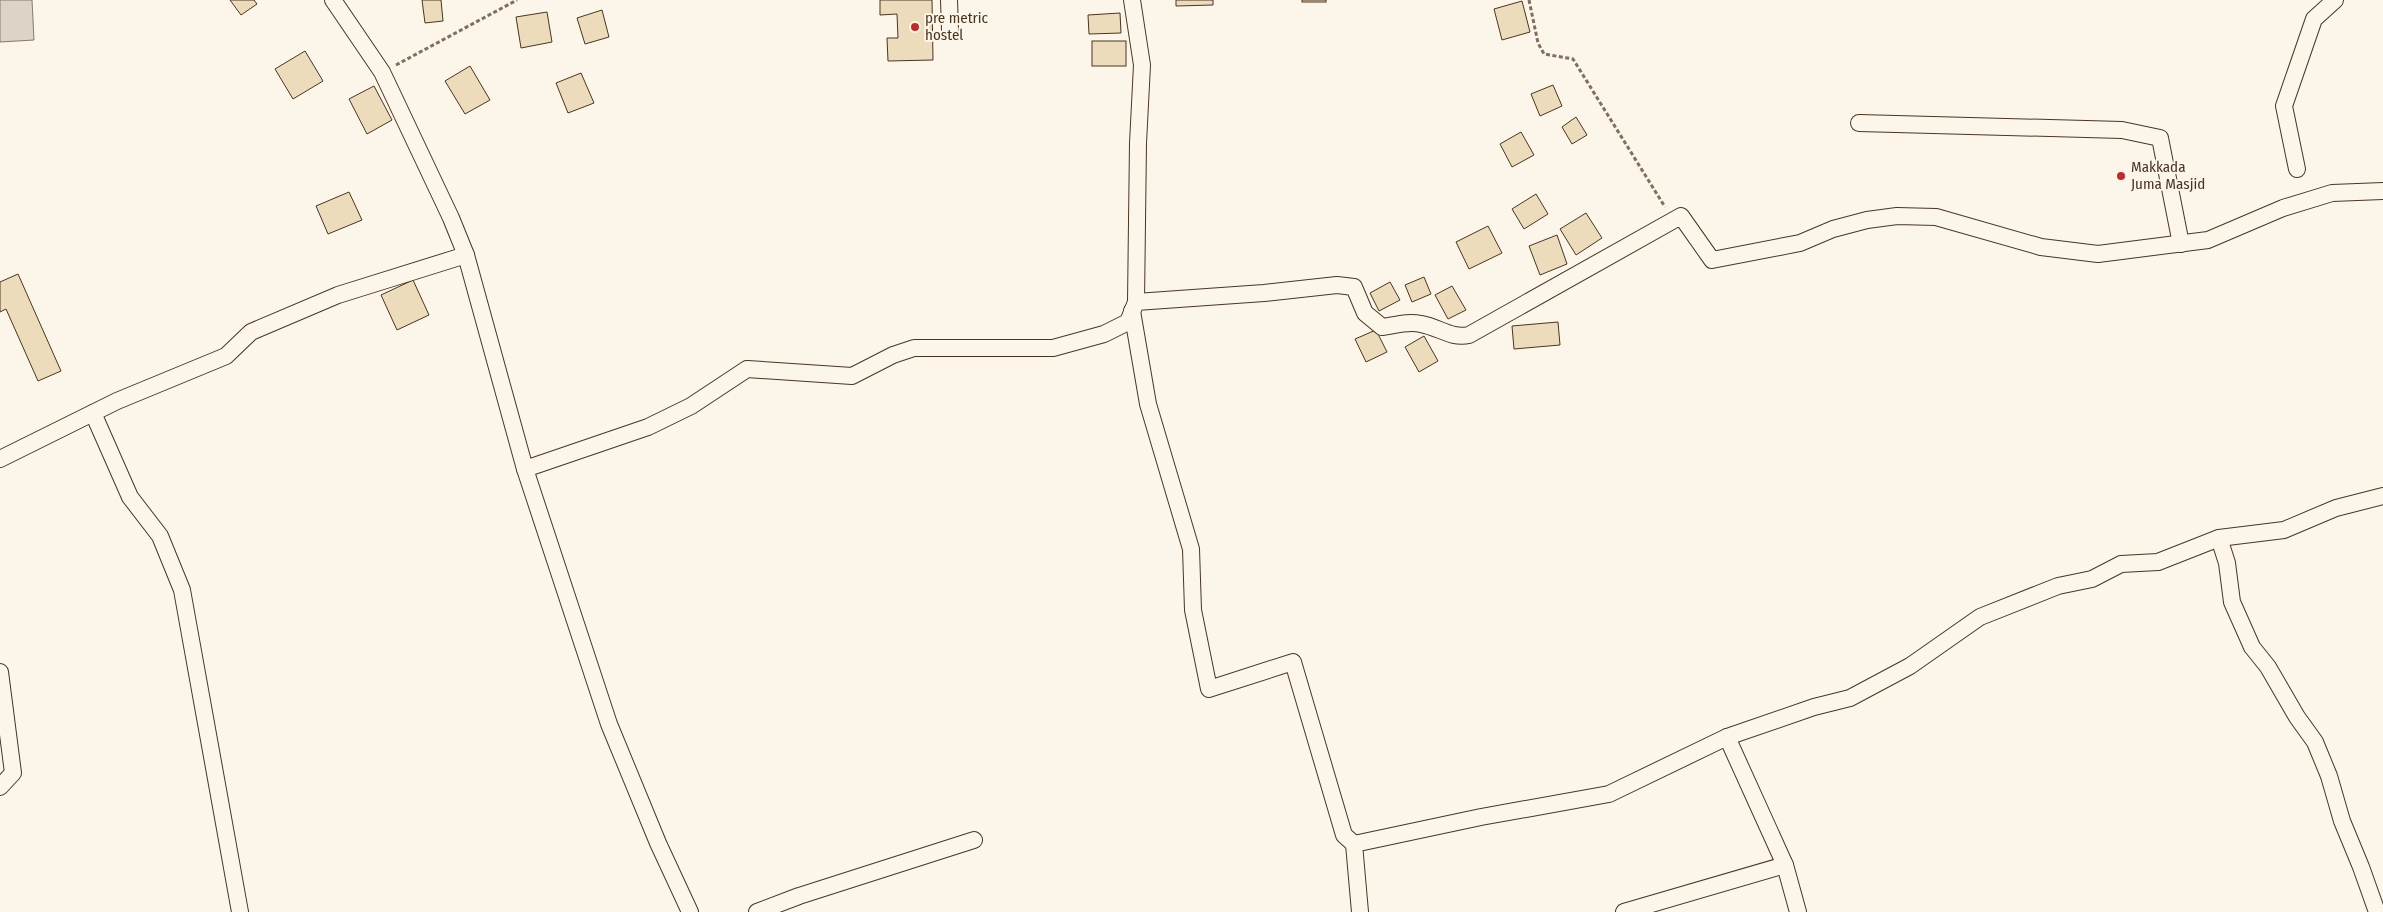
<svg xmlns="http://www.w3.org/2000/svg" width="2383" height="912" font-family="'Fira Sans Condensed',sans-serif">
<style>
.water{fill:#dcd4c6;stroke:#887966}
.building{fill:#ecdcbc;stroke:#4a3520}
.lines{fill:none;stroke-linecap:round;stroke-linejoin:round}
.street-casing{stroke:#4a3520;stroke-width:18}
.path{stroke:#7f6f5c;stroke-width:3;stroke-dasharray:4 2.5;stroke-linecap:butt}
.street{stroke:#fbf6e9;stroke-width:16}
.poi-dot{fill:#c62828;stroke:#fbf6e9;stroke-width:2}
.labels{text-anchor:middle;stroke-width:4;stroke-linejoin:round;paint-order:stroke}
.poi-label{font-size:15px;fill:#4a3520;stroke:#fbf6e9;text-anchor:start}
</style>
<rect width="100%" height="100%" fill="#fbf6e9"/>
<path class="water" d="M 0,0 L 32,0 L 34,40 L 0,42 Z"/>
<g class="building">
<path d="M 230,0 L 254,0 L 257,4 L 241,15 Z"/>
<path d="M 422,0 L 441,0 L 443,21 L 425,23 Z"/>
<path d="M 880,0 L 932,0 L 933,60 L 888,61 L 887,38 L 898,38 L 897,14 L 880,15 Z"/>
<path d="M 1176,0 L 1213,0 L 1213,5 L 1176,6 Z"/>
<rect x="1302" y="0" width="24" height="2"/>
<path d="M 1522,1 L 1530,32 L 1502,40 L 1494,9 Z"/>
<path d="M 602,10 L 609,37 L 585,44 L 577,18 Z"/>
<path d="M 547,12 L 552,42 L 521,48 L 516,17 Z"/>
<path d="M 1120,13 L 1121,33 L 1089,34 L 1088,15 Z"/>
<rect x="1092" y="41" width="34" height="25"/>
<path d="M 305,51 L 323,81 L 293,99 L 275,69 Z"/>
<path d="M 470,66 L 490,100 L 465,114 L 445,81 Z"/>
<path d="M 581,73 L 594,103 L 568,113 L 556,83 Z"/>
<path d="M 1553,85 L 1562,106 L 1540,116 L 1531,94 Z"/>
<path d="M 374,86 L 392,120 L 367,134 L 349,99 Z"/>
<path d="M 1576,117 L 1587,135 L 1572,144 L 1562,127 Z"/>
<path d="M 1521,132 L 1534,155 L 1512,167 L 1500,144 Z"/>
<path d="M 349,192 L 362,220 L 328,234 L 316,206 Z"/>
<path d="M 1536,194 L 1548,214 L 1524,229 L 1512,209 Z"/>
<path d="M 1586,213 L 1602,238 L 1576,255 L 1560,229 Z"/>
<path d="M 1488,226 L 1502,253 L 1469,269 L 1456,242 Z"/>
<path d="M 1557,235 L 1567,264 L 1540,275 L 1529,246 Z"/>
<path d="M 18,274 L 61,371 L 38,381 L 6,309 L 0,312 L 0,282 Z"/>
<path d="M 1424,277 L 1431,294 L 1412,302 L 1405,285 Z"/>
<path d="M 413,280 L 429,315 L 397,330 L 381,295 Z"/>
<path d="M 1390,282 L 1400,300 L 1379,311 L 1370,293 Z"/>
<path d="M 1452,286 L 1466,310 L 1448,319 L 1435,295 Z"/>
<path d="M 1558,322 L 1560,345 L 1514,349 L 1512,326 Z"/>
<path d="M 1376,330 L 1387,352 L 1366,362 L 1355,339 Z"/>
<path d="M 1424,336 L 1438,361 L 1419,372 L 1405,347 Z"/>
</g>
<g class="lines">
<defs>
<g id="street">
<path d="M 333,0 L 382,72 L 451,218 L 466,255 L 525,469 L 609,724 L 658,843 L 690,912"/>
<path d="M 949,0 L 950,30"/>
<path d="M 1132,0 L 1142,65 L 1138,143 L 1136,302"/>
<path d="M 1859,123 L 2122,130 L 2160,138 L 2181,244"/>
<path d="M 2297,169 L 2284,106 L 2314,19 L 2335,0"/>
<path d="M 1132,311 L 1148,404 L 1191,549 L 1193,610 L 1209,689 L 1293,662 L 1344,835 L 1354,844"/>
<path d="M 93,413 L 130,497 L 160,536 L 182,590 L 240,912"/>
<path d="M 0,459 L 117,401 L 226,356 L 251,332 L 338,295 L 466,255"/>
<path d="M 525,469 L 648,427 L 691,406 L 747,369 L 852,376 L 893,355 L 914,348 L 1053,348 L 1104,334 L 1128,322 L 1136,302 L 1264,293 L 1337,285 L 1354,287 L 1365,313 L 1382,327 C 1396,325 1408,321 1421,324 C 1439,327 1451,339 1469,335 L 1681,216 L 1712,260 L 1800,243 L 1833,229 L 1867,220 L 1897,216 L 1936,217 L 2041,247 L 2098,254 L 2208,240 L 2283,208 L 2332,193 L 2383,191"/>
<path d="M 2219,538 L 2284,530 L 2336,508 L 2383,496"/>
<path d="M 0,672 L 13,773 L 0,787"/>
<path d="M 1727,737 L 1785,865 L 1798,912"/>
<path d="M 757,912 L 799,896 L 974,840"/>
<path d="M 1360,912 L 1354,844 L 1481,817 L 1609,794 L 1727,737 L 1814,707 L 1850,698 L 1910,666 L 1980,617 L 2058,586 L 2092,579 L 2121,564 L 2158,562 L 2219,538 L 2227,563 L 2232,602 L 2252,647 L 2268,667 L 2297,717 L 2315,742 L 2329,776 L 2342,821 L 2361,867 L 2377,912"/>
<path d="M 1624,912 L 1785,865"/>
</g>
</defs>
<use href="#street" class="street-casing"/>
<g class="path">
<path d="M 1529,0 L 1538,43 L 1544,54 L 1573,59 L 1665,207"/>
<path d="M 396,65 L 517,0"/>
</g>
<use href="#street" class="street"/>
</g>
<g class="poi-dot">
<circle cx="915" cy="27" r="5"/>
<circle cx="2121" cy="176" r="5"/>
</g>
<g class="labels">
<g class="poi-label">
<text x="925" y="23">pre metric<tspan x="925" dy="17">hostel</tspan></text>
<text x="2131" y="172">Makkada<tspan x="2131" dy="17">Juma Masjid</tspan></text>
</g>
</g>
</svg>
